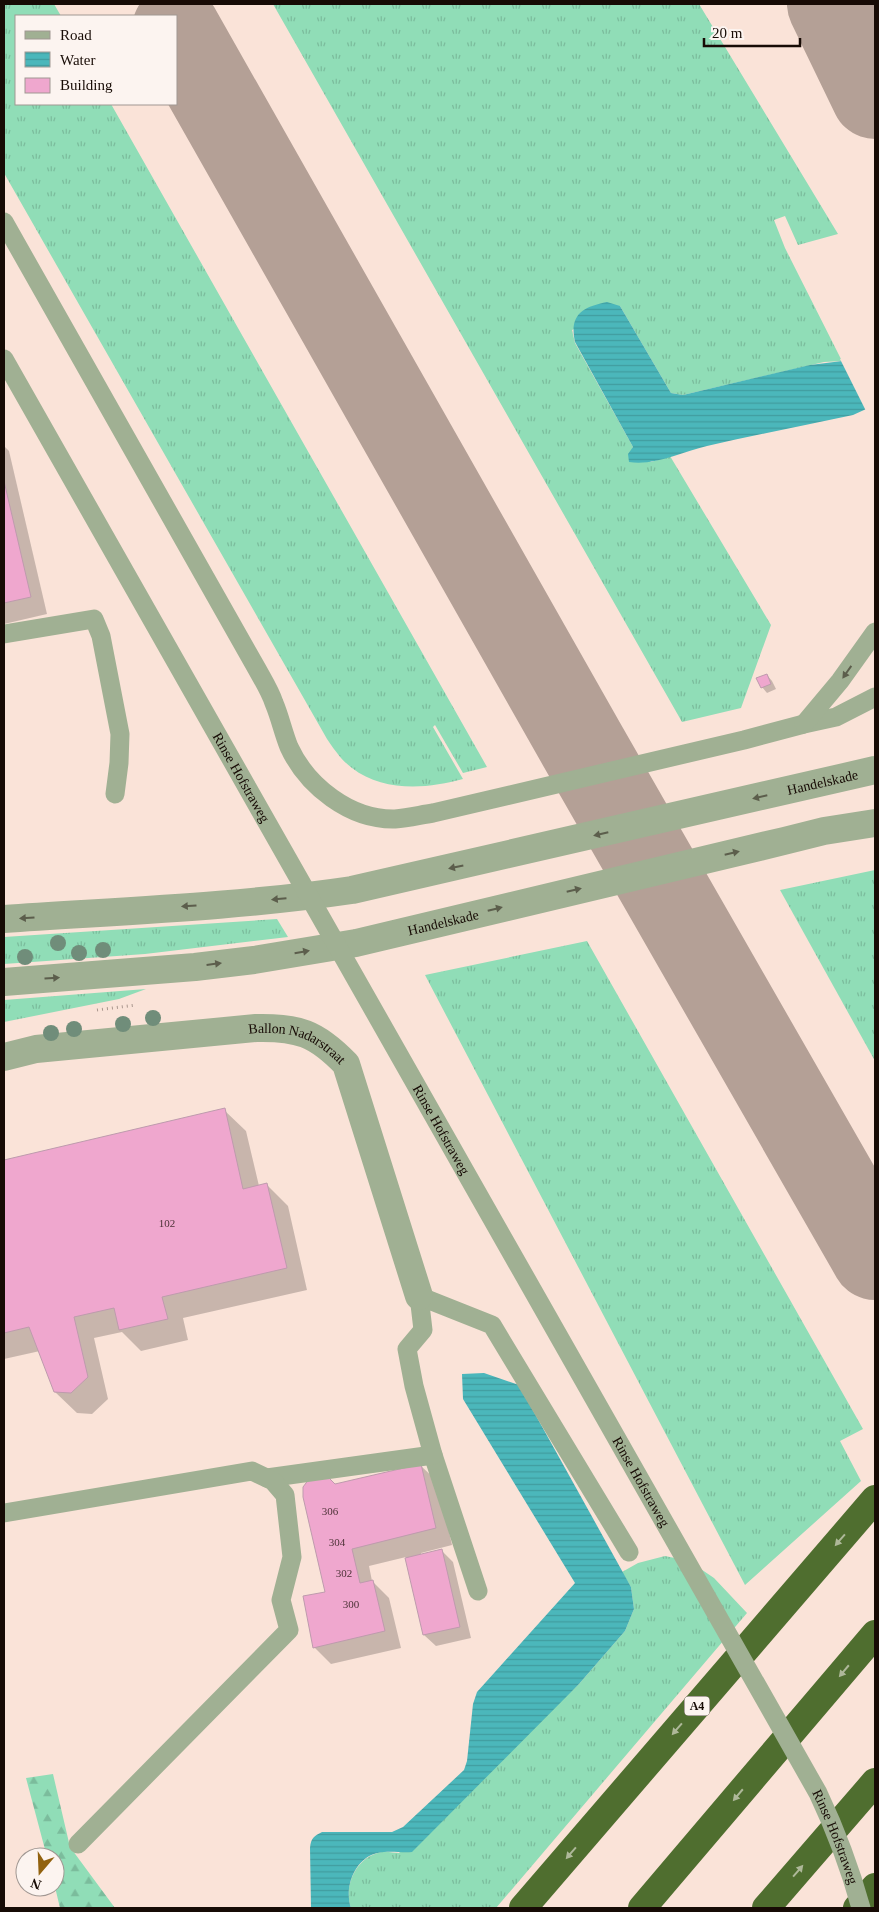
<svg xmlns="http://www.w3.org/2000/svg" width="879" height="1912" font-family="Georgia,serif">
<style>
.grass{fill:url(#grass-tufts)}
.forest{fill:url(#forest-firs)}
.water{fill:url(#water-rules)}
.pier{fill:#fae3d8}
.shadow{fill:#0003}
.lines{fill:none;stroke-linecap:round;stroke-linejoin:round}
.taxiway{stroke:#b4a096;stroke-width:88}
.building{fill:#efa7ce;stroke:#be9bad}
.path{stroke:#a9968d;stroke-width:3;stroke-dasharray:1 4;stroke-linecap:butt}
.service{stroke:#a0b093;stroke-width:19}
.minor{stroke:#a0b093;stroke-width:28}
.tertiary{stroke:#a0b093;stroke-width:28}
.motorway{stroke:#4f6e2f;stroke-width:28}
.service-bridge{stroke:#a0b093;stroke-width:19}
.tree{fill:#708d7a}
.oneway{fill:#5c5e4c}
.oneway2{fill:#aeb899}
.labels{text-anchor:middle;stroke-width:5;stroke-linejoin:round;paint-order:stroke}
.number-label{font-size:11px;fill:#4d3237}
.shield{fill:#fcf4f0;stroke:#5c514c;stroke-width:1}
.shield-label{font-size:12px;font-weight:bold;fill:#170b05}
.street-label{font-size:14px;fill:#170b05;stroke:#fcf4f0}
</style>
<defs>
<pattern id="grass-tufts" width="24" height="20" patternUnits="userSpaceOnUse" patternTransform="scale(1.25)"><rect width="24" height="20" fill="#90ddb7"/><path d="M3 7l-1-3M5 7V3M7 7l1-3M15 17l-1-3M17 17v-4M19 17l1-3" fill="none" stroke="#7bbc9c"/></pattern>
<pattern id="forest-firs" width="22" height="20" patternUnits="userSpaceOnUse" patternTransform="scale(1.25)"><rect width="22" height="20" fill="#90ddb7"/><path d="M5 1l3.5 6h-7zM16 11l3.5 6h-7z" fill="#7bbc9c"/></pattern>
<pattern id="water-rules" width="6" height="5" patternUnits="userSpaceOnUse" patternTransform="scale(1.25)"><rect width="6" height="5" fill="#4bb7bb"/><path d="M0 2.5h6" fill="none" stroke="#419c9f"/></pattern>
</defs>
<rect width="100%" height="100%" fill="#fae3d8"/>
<g class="grass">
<path d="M 4,4 L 54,4 L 61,16 L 16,16 L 16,104 L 111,104 L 487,767 L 463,773 L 435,725 L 433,727 L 463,779 C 427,789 383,792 352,768 C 341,760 334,749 327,739 L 4,173 Z"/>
<path d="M 273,4 L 699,4 L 838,234 L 798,245 L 785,216 L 774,220 L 785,248 L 842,361 L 824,362 L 683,395 L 671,393 L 620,306 L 572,330 L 575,343 L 633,447 L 632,449 L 651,462 L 670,456 L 771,625 L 741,708 L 682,722 Z"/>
<path d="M 875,870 L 875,1061 L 780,890 Z"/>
<path d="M 277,919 L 288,937 L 145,954 L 4,964 L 4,937 Z"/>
<path d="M 587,941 L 863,1429 L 840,1441 L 861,1481 L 745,1585 L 425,975 Z"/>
<path d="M 146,989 L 119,999 L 4,1022 L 4,1000 Z"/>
<path d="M 665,1556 L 689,1561 L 714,1578 L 747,1613 L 496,1908 L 351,1908 C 343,1885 357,1856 382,1852 C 387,1851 394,1853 399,1853 L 579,1684 L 625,1631 L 634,1609 L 631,1587 L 622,1572 L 638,1563 Z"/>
</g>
<path class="forest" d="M 53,1774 L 70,1847 L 115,1908 L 60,1908 L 55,1887 L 55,1857 L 47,1857 L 26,1778 Z"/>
<g class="water">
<path d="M 607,302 L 620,306 L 671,393 L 683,395 L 810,365 L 842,361 L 875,405 L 853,415 C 805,425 756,435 707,446 C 682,452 655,466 629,462 L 628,454 L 633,447 L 575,342 C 569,315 582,307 607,302 Z"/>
<path d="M 484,1373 L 519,1385 L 631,1587 L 634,1609 L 625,1631 L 579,1684 L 412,1852 C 403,1853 394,1851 384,1852 C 357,1853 343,1885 351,1908 L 311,1908 L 310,1848 C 311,1838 314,1836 322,1832 L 392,1832 L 403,1827 L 464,1770 L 467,1761 L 473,1704 L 477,1692 L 575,1583 L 463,1399 L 462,1374 Z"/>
</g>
<path class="pier" d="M 875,351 L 875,407 L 866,411 L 840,359 Z"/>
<g class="shadow">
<path d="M 4,446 L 9,451 L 47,614 L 4,624 Z"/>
<path d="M 767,675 L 772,681 L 776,689 L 767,693 L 762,687 Z"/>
<path d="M 224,1110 L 246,1131 L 259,1186 L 266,1184 L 288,1206 L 307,1290 L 183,1318 L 188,1340 L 141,1351 L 122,1332 L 94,1338 L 108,1399 L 92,1414 L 77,1413 L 55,1392 L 40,1351 L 4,1359 L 4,1161 Z"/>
<path d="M 421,1466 L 438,1482 L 452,1545 L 421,1553 L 421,1555 L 442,1551 L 453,1562 L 471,1638 L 436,1646 L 424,1635 L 406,1557 L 369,1566 L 372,1581 L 389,1598 L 401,1648 L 331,1664 L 314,1647 L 326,1593 L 335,1485 Z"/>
</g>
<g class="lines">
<g class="taxiway">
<path d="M 831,4 L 875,95"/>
<path d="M 176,29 L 582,745 L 875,1256"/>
</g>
</g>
<g class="building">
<path d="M 4,481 L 31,597 L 4,603 Z"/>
<path d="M 767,674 L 771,684 L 761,688 L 756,678 Z"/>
<path d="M 225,1108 L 243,1189 L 267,1183 L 287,1268 L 162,1297 L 168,1319 L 119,1330 L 114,1308 L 74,1317 L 88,1377 L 71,1393 L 54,1392 L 29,1327 L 4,1333 L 4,1160 Z"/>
<path d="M 421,1464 L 436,1528 L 352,1549 L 360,1583 L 373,1580 L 385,1631 L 313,1648 L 303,1596 L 325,1592 L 303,1497 L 303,1487 L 309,1479 L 329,1478 L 335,1484 Z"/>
<path d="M 442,1549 L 460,1627 L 423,1635 L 405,1558 Z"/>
</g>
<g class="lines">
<path class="path" d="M 97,1010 L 136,1005"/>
<g class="service">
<path d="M 4,222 L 257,669 C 263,680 270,691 274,703 C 280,717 283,732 289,747 C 307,786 350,820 395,819 C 408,818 420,815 433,813 L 744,740 L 804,724 L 836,717 L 875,697"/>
<path d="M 4,634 L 94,619 L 101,636 L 120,734 L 119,763 L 115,794"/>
<path d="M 804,724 L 840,681 L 875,632"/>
<path d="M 433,1455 L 478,1591"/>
<path d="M 267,1478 L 433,1455 L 414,1386 L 407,1349 L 423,1330 L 419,1296 L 492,1325 L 629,1552"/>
<path d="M 4,1513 L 252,1471 L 273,1481 L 285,1495 L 292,1557 L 281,1600 L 289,1630 L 78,1844"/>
</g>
<path class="minor" id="s1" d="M 4,1057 L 36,1049 L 256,1028 C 298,1027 316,1033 346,1064 L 419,1296"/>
<g class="tertiary">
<path id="s2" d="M 4,919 C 120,911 237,907 352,890 L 875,770"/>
<path id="s3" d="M 4,982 L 195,967 L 254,960 L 356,943 L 784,841 L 824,831 L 875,823"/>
</g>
<g class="motorway">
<path d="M 523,1908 L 875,1499"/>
<path d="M 642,1908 L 875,1634"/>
<path d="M 766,1908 L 875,1782"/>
<path d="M 857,1908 L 875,1887"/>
</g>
<path class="service-bridge" id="s4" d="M 4,359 L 818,1793 C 836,1831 850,1868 861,1908"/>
</g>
<g class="tree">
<circle cx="58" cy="943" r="8"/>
<circle cx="103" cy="950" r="8"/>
<circle cx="79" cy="953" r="8"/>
<circle cx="25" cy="957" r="8"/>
<circle cx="153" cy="1018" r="8"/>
<circle cx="123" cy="1024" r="8"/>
<circle cx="74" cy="1029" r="8"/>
<circle cx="51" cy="1033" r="8"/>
</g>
<defs><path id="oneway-solid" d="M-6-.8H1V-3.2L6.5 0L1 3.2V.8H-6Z" transform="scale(1.25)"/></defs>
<g class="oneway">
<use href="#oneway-solid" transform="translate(847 672) rotate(125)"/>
<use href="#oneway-solid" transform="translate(760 797) rotate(167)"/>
<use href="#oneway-solid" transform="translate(601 834) rotate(167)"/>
<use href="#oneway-solid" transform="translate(732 853) rotate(-13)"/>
<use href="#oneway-solid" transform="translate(456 867) rotate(168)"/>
<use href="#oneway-solid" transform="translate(574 890) rotate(-13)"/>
<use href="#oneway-solid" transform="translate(279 899) rotate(175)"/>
<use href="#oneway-solid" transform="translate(189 906) rotate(176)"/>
<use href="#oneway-solid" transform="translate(495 909) rotate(-14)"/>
<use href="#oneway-solid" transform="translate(27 918) rotate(176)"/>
<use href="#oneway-solid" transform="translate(302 952) rotate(-10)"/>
<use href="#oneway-solid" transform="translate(214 964) rotate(-7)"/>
<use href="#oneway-solid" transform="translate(52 978) rotate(-4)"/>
</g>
<g class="oneway2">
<use href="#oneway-solid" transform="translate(840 1540) rotate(131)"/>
<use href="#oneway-solid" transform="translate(844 1671) rotate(130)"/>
<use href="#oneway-solid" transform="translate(677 1729) rotate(131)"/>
<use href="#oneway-solid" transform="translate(738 1795) rotate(130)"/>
<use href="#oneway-solid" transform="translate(571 1853) rotate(131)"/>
<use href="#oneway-solid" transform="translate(798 1871) rotate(-49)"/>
</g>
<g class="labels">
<g class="number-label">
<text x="167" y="1227">102</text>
<text x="330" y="1515">306</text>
<text x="337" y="1546">304</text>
<text x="344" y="1577">302</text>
<text x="351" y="1608">300</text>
</g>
<rect class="shield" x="684.5" y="1696.5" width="25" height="19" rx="4"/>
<g class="shield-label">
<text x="697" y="1710">A4</text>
</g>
<g class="street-label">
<text dy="5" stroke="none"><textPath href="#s4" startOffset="481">Rinse Hofstraweg</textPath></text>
<text dy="5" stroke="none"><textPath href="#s2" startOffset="832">Handelskade</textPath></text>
<text dy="5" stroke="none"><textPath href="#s3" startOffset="444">Handelskade</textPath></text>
<text dy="5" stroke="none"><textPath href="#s1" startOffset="299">Ballon Nadarstraat</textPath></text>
<text dy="5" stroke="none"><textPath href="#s4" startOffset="886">Rinse Hofstraweg</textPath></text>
<text dy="5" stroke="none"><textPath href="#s4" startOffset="1291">Rinse Hofstraweg</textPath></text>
<text dy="5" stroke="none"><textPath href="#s4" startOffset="1696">Rinse Hofstraweg</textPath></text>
</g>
</g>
<rect width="879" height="1912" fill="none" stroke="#170b05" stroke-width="10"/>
<rect x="15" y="15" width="162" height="90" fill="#fcf4f0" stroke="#a09792"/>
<rect x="25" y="31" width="25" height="8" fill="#a0b093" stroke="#a09792"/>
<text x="60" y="40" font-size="15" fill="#170b05">Road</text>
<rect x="25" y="52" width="25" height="15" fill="url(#water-rules)" stroke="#a09792"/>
<text x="60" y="65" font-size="15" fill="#170b05">Water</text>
<rect x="25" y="78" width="25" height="15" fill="#efa7ce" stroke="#a09792"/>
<text x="60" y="90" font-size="15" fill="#170b05">Building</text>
<g transform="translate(40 1872) rotate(199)"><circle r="24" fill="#fcf4f0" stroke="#a09792"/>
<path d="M0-4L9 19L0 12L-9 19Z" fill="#92620f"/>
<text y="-8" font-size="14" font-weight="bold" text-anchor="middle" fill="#170b05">N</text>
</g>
<path d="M704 38v8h96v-8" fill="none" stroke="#170b05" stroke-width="2.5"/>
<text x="712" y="38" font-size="15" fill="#170b05" stroke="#fcf4f0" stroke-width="4" paint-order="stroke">20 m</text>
</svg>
